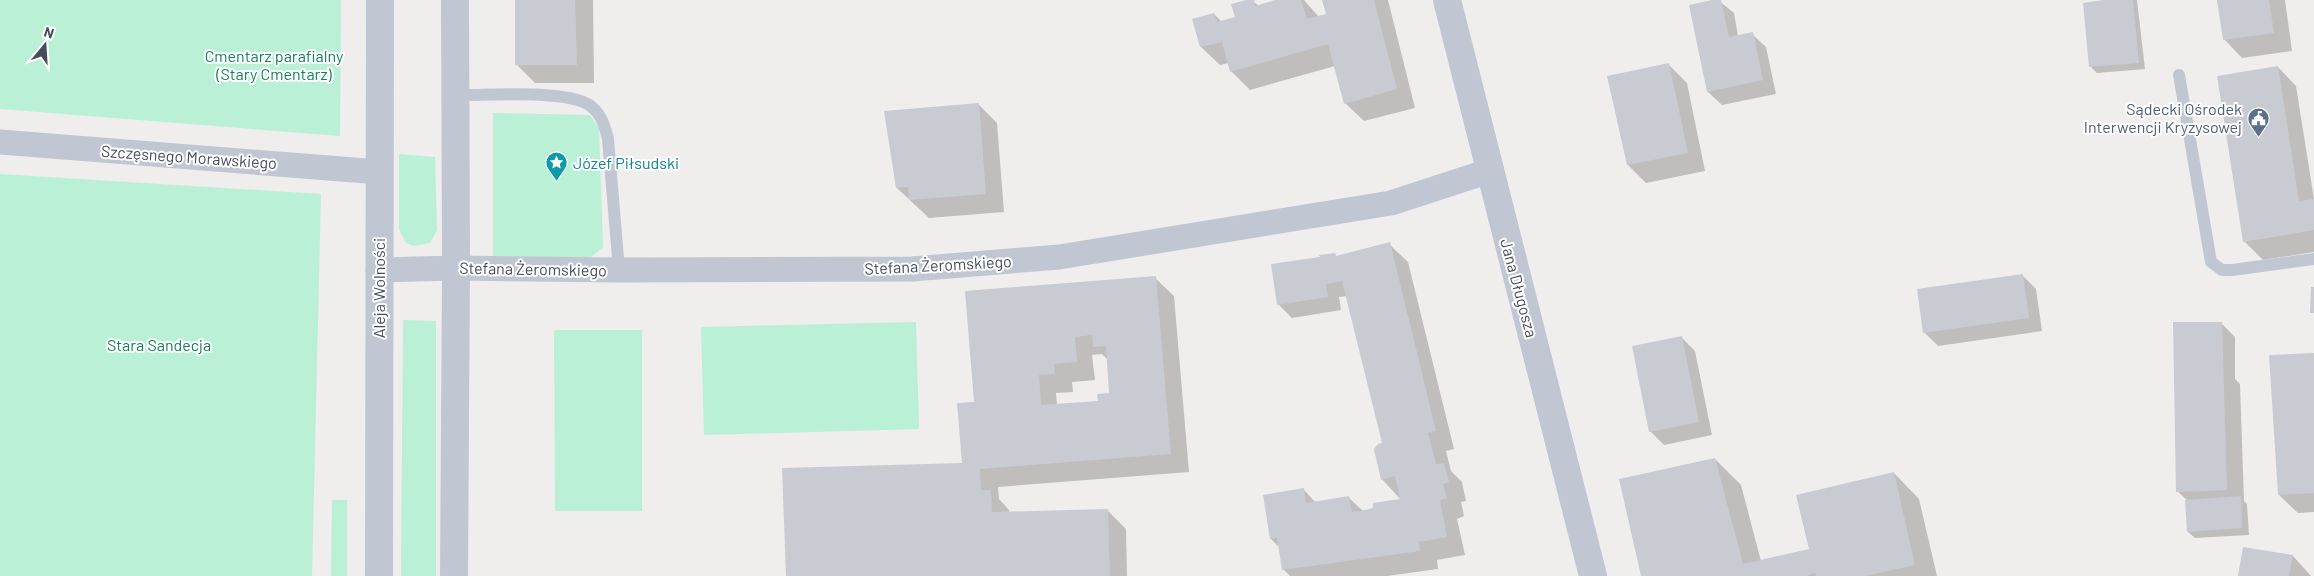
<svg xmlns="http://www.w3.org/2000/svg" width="2314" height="576" font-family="Barlow,sans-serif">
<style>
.green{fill:#b9f0d6}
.shadow{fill:#0003;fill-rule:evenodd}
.building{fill:#c9cbd3;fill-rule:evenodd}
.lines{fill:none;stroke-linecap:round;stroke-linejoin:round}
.service{stroke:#c0c7d3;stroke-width:12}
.minor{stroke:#c0c7d3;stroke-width:25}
.tertiary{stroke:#c0c7d3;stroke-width:28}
.labels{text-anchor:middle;stroke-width:4;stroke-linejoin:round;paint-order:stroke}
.park-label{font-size:16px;fill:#137f57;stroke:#fff}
.service-label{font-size:16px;fill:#4e5e75;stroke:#fff;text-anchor:end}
.street-label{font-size:16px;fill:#454d5b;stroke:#fff}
.culture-label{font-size:16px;fill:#0d838f;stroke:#fff;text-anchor:start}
</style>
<rect width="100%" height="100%" fill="#f0eded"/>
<g class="green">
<path d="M 0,0 L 341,0 L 340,136 L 0,109 Z"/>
<path d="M 493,113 L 590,115 L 599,128 L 603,247 L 591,257 L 493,257 Z"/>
<path d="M 399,154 L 435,157 L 437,230 L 430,243 L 414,246 L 406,243 L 399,229 Z"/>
<path d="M 0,174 L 321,194 L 312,576 L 0,576 Z"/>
<path d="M 403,320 L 436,321 L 436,576 L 401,576 Z"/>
<path d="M 916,322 L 919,429 L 704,435 L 701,327 Z"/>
<path d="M 554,330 L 642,330 L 642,511 L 555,511 Z"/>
<path d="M 332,500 L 347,500 L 347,576 L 331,576 Z"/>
</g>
<g class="shadow">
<path d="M 516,0 L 593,0 L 594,83 L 535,83 L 516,64 Z"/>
<path d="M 1251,0 L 1259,6 L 1281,0 L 1304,0 L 1319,17 L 1327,15 L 1323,0 L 1388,0 L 1415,108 L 1364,121 L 1345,103 L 1335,66 L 1250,90 L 1231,71 L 1229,63 L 1220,65 L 1201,47 L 1194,20 L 1214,14 L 1222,22 L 1236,18 Z"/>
<path d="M 1718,0 L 1734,13 L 1738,36 L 1752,34 L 1766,47 L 1776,94 L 1722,105 L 1708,92 Z"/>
<path d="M 2104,0 L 2137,0 L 2145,69 L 2097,73 L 2090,66 Z"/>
<path d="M 2218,0 L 2285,0 L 2292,51 L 2242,58 L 2224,39 Z"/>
<path d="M 1668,64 L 1687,83 L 1705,171 L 1646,183 L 1628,165 L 1609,77 Z"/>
<path d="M 2278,67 L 2296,86 L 2314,199 L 2314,252 L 2263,260 L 2244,241 Z"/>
<path d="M 979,105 L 997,123 L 1004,212 L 929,218 L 897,188 Z"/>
<path d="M 1389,244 L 1408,262 L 1454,449 L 1446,451 L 1451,471 L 1462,482 L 1466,501 L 1461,502 L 1464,516 L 1457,519 L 1465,555 L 1437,560 L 1438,569 L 1387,576 L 1290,576 L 1283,569 L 1280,548 L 1271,539 L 1304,490 L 1316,503 L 1349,498 L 1363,511 L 1401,500 L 1382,479 L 1383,444 L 1347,296 L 1339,297 L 1341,310 L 1292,318 L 1278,304 L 1321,258 L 1335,254 L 1337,257 Z"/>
<path d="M 2022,275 L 2036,289 L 2042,331 L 1938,346 L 1924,332 Z"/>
<path d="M 1155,278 L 1174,296 L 1189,472 L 998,487 L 999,499 L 1009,510 L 1009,513 L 1108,511 L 1126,529 L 1127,576 L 787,576 L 963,464 L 975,403 ZM 1102,354 L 1108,360 L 1111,394 L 1099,402 L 1057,405 L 1056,393 L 1073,392 L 1072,382 L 1095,380 L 1092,355 Z"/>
<path d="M 2174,323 L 2221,323 L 2235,337 L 2235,379 L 2240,384 L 2244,501 L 2247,504 L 2249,535 L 2195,538 L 2188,532 L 2187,500 L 2177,491 Z"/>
<path d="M 1682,338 L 1695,351 L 1712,435 L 1664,445 L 1650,431 Z"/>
<path d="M 2314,354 L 2314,512 L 2298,513 L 2279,495 Z"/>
<path d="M 1715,459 L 1741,485 L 1761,561 L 1810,550 L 1894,473 L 1919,499 L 1937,576 L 1642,576 Z"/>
<path d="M 2293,556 L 2311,576 L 2239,576 Z"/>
</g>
<g class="building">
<path d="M 515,0 L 575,0 L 577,65 L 515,65 Z"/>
<path d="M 1246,0 L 1254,0 L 1255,6 L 1275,0 L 1301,0 L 1307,19 L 1326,14 L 1322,0 L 1374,0 L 1397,89 L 1344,104 L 1328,44 L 1230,72 L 1222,42 L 1200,47 L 1192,19 L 1214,13 L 1217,22 L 1235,17 L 1231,4 Z"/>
<path d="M 1712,0 L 1721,0 L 1729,37 L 1753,32 L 1763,80 L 1707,92 L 1689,5 Z"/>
<path d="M 2103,0 L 2133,0 L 2139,63 L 2089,67 L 2083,3 Z"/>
<path d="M 2217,0 L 2269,0 L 2274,33 L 2223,40 Z"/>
<path d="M 1669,63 L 1688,153 L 1627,165 L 1607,76 Z"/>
<path d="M 2278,66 L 2299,201 L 2314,199 L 2314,230 L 2243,242 L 2217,76 Z"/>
<path d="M 979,103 L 986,194 L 909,200 L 908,187 L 896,188 L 884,111 Z"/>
<path d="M 1390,242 L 1436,431 L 1428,433 L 1436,464 L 1444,463 L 1449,482 L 1443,484 L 1447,498 L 1440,500 L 1447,537 L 1419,542 L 1420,551 L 1282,570 L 1277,538 L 1270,539 L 1263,495 L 1304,488 L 1306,503 L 1349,496 L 1352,512 L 1373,509 L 1373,503 L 1400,499 L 1395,476 L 1381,480 L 1374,449 L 1378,444 L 1382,443 L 1342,281 L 1326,284 L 1328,297 L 1277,305 L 1271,264 L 1320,257 L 1319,255 L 1335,253 L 1336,256 Z"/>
<path d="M 2023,274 L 2029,318 L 1923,333 L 1917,289 Z"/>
<path d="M 1156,276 L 1171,454 L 980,469 L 981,490 L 991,490 L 992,512 L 1108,509 L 1110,576 L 786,576 L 782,468 L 962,463 L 957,403 L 974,402 L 965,291 ZM 1092,335 L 1093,347 L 1106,346 L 1109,393 L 1097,394 L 1098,401 L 1041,405 L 1039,375 L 1055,374 L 1054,364 L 1077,362 L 1075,337 Z"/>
<path d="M 2311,287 L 2314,287 L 2314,313 L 2310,313 Z"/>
<path d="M 2173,322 L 2222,322 L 2227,490 L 2176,492 Z"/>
<path d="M 1682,336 L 1699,422 L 1649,432 L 1632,346 Z"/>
<path d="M 2314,353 L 2314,493 L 2278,495 L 2269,355 Z"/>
<path d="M 1715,458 L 1743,564 L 1809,549 L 1796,495 L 1894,472 L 1915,565 L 1865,576 L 1816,576 L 1815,573 L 1806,576 L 1641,576 L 1619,479 Z"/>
<path d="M 2241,496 L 2242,528 L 2187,532 L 2185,500 Z"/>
<path d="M 2243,547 L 2293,555 L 2289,576 L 2238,576 Z"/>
</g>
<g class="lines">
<g class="service">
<path d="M 2179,75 L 2211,262 L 2222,270 L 2232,270 L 2314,259"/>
<path d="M 456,95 C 485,96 574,88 593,108 C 602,116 605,127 608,139 L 619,270"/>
</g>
<g class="minor">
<path d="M 0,142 L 379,172"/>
<path d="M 378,270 L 456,268 L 619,270 L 912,269 L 1059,257 L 1391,203 L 1489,171"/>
</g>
<g class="tertiary">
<path d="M 1447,0 L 1593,576"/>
<path d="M 379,576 L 380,0"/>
<path d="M 454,576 L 456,268 L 455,0"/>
</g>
</g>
<defs>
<symbol id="civic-pin" viewBox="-11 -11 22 30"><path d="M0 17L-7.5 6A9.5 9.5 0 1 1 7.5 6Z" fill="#5c6f8a" stroke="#fff"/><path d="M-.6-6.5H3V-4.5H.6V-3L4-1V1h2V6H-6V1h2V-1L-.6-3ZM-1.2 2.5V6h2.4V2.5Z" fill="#fff"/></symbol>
<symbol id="sight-pin" viewBox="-11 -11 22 30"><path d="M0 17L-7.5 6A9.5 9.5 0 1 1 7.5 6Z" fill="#0f9aa8" stroke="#fff"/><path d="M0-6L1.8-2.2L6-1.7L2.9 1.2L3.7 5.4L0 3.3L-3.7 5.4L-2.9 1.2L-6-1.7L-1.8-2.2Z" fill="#fff"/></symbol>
</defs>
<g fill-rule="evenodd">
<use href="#civic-pin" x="2246" y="106" width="25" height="34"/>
<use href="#sight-pin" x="544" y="150" width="25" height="34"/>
</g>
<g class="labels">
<g class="park-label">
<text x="274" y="62">Cmentarz parafialny<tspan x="274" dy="18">(Stary Cmentarz)</tspan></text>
<text x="159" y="351">Stara Sandecja</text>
</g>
<g class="service-label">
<text x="2242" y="115">Sądecki Ośrodek<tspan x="2242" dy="18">Interwencji Kryzysowej</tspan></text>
</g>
<g class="street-label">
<text transform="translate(189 157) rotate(4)" y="6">Szczęsnego Morawskiego</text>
<text transform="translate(938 265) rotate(-3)" y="6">Stefana Żeromskiego</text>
<text transform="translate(533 269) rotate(1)" y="6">Stefana Żeromskiego</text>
<text transform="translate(379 288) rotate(-90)" y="6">Aleja Wolności</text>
<text transform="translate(1519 288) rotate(75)" y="6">Jana Długosza</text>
</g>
<g class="culture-label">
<text x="573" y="169">Józef Piłsudski</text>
</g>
</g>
<g transform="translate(45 45) rotate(18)" stroke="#ffffff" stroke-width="4" paint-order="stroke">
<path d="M0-4L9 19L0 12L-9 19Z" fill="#454d5b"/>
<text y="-8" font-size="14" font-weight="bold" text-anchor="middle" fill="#454d5b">N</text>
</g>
</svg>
